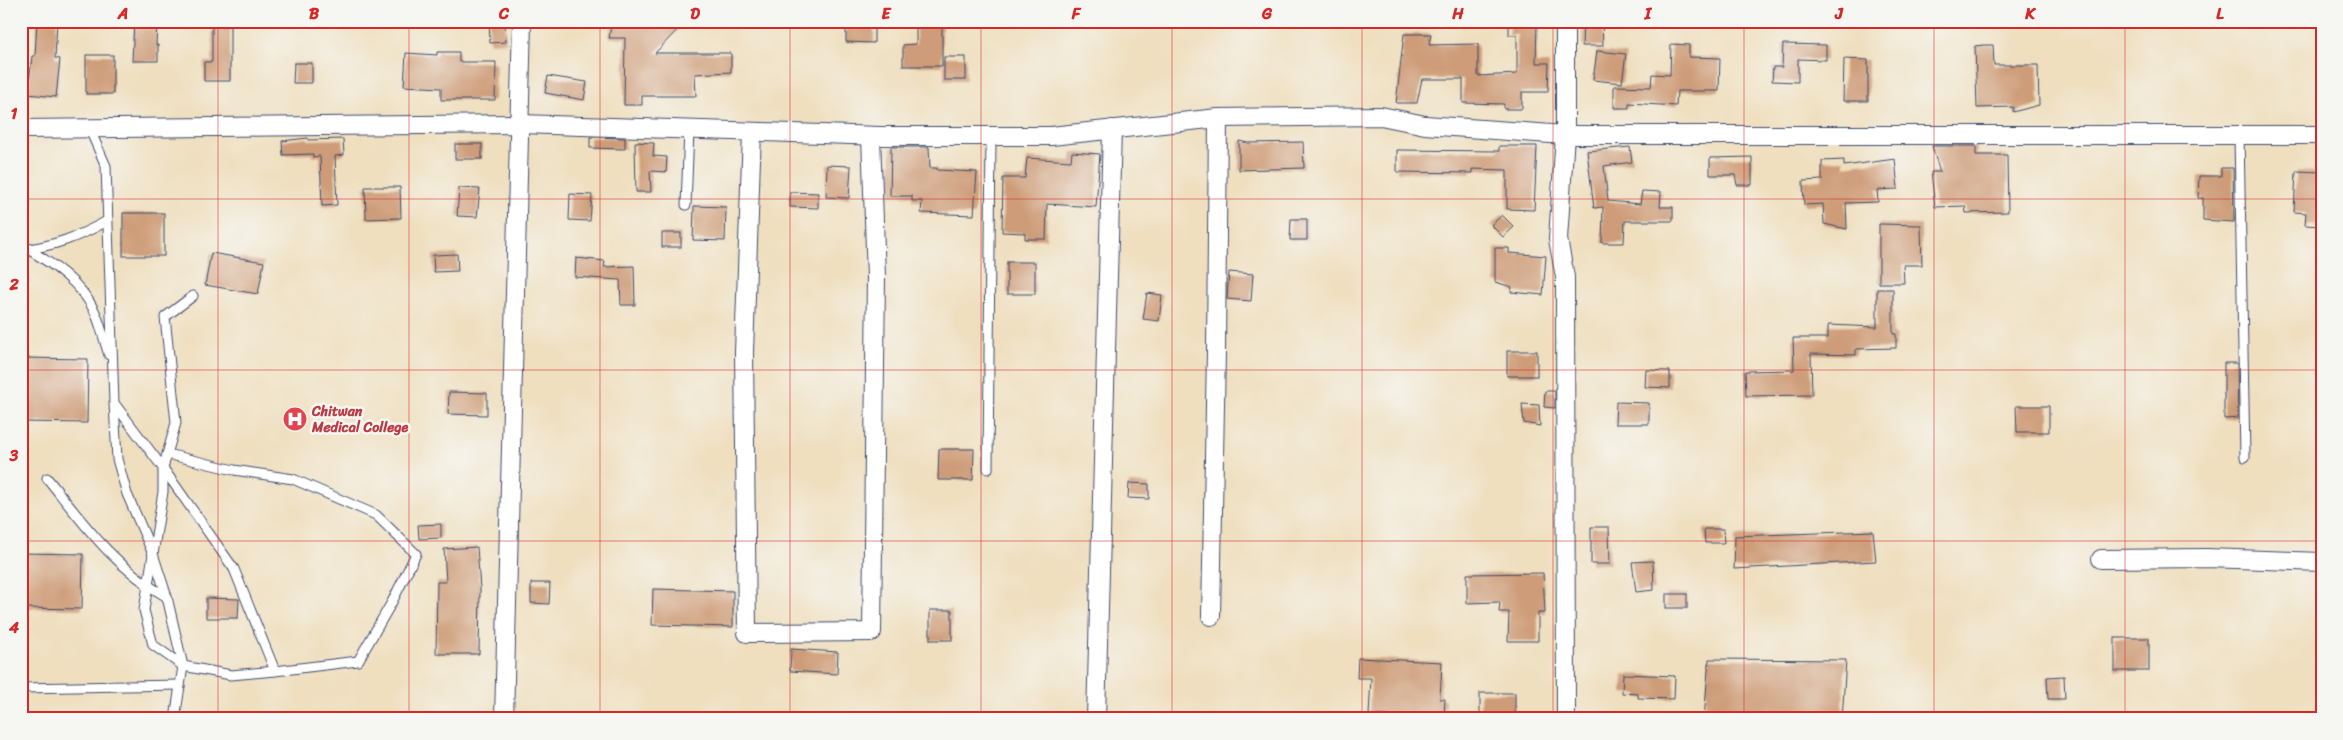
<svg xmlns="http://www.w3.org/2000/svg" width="2343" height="740" font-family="Sriracha,sans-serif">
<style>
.building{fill:#ce9c78}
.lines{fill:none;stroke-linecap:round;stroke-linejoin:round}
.service-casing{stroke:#3b496d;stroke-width:11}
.minor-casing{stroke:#3b496d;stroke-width:20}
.service{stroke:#fff;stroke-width:9}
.minor{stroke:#fff;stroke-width:18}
.grid{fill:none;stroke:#d62828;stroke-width:1;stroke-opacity:0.55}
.labels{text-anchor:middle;stroke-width:5;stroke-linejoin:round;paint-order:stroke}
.health-label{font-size:14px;font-weight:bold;fill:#be3a42;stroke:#f6f6f2;text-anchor:start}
.neatline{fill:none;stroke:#d62828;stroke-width:2}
.grid-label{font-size:16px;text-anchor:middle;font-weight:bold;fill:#d62828}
</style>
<rect width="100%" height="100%" fill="#f6f6f2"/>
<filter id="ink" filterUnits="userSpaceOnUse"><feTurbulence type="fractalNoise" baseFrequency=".02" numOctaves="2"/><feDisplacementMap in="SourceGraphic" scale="10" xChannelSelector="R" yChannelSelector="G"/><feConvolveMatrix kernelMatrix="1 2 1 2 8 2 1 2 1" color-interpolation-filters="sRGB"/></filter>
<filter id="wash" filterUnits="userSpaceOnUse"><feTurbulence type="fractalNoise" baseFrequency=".0096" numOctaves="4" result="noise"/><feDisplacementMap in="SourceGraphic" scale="20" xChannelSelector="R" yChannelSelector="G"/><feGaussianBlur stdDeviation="1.12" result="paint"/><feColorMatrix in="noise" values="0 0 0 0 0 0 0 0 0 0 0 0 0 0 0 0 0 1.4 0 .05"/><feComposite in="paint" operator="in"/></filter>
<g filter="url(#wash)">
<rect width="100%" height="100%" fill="#efdfbf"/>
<g id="blocks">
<g class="building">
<path d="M 37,21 L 57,22 L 55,58 L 60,59 L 56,97 L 28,94 L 32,56 L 35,56 Z"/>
<path d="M 134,21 L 157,21 L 156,45 L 158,45 L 158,61 L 132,61 Z"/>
<path d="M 489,21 L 505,21 L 506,42 L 490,43 Z"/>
<path d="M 612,21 L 686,21 L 655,53 L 731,53 L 731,72 L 695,74 L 696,96 L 642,96 L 642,105 L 624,105 L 625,38 L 609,38 Z"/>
<path d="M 1509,21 L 1537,21 L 1536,63 L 1549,63 L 1548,92 L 1522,92 L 1522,109 L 1504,109 L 1504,104 L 1463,103 L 1463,79 L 1422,79 L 1417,103 L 1396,103 L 1404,34 L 1431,34 L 1429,45 L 1478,44 L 1478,76 L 1517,74 L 1517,35 L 1509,35 Z"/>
<path d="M 1583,21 L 1602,21 L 1603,46 L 1582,46 Z"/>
<path d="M 846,23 L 874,24 L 874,43 L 846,42 Z"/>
<path d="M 212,26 L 230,26 L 230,81 L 204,81 L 204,62 L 212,62 Z"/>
<path d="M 916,26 L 942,26 L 942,66 L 903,66 L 903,45 L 916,44 Z"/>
<path d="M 1671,44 L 1689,45 L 1689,57 L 1720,58 L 1719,91 L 1677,91 L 1676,106 L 1629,103 L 1629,108 L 1614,108 L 1614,86 L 1651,87 L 1652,74 L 1670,75 Z"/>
<path d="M 1783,44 L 1826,45 L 1826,60 L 1798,59 L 1798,82 L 1772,81 L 1773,67 L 1782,67 Z"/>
<path d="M 1984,45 L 1993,45 L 1994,65 L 2038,65 L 2039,105 L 2013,112 L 2013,107 L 1977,108 L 1975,46 Z"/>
<path d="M 1597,51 L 1626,54 L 1622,83 L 1593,80 Z"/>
<path d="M 437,52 L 459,52 L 459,62 L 496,62 L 495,100 L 441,100 L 441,88 L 404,86 L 406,53 L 437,55 Z"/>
<rect x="86" y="55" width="27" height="39"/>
<rect x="944" y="57" width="22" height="23"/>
<path d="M 1844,59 L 1868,60 L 1868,101 L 1843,101 Z"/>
<path d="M 294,63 L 312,63 L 312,83 L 293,83 Z"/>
<path d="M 548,76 L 587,82 L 584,100 L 545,93 Z"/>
<path d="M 590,137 L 625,138 L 625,149 L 590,148 Z"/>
<path d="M 308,138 L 308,140 L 343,139 L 344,155 L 335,156 L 337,205 L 322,206 L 320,156 L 313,157 L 313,154 L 283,155 L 282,141 Z"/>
<path d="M 1239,141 L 1248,143 L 1303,142 L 1304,168 L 1239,170 Z"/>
<path d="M 635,142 L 654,143 L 653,156 L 667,157 L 666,172 L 650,171 L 651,192 L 636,192 Z"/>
<rect x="455" y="144" width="27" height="15"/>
<path d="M 1499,146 L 1537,146 L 1534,210 L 1507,209 L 1507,170 L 1472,169 L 1472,173 L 1397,172 L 1397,150 L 1499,151 Z"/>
<path d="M 1932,146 L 1976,146 L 1976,155 L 2007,155 L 2008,212 L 1966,213 L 1965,206 L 1935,207 L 1931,172 L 1940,172 Z"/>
<path d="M 891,147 L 929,147 L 930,168 L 937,168 L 937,170 L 977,172 L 974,215 L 921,213 L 922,201 L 912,201 L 912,196 L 890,196 Z"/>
<path d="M 1630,147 L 1632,162 L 1604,166 L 1608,201 L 1640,204 L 1642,191 L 1661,192 L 1660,207 L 1673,207 L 1673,221 L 1625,221 L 1624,243 L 1602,243 L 1603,207 L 1594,208 L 1587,151 Z"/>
<path d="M 1072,152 L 1100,154 L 1096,207 L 1047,204 L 1046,239 L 1025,239 L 1025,233 L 1002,232 L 1003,178 L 1025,178 L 1027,158 L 1071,161 Z"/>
<path d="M 1752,157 L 1752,185 L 1737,185 L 1735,175 L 1710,175 L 1710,158 Z"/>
<path d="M 1895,159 L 1898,189 L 1877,190 L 1878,202 L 1846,203 L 1847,229 L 1824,224 L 1823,204 L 1804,205 L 1803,181 L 1822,180 L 1822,161 L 1844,160 L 1844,166 Z"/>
<path d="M 827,165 L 851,166 L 849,198 L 826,197 Z"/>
<path d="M 2221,168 L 2233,168 L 2234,222 L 2203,220 L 2203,198 L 2198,198 L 2199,176 L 2221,176 Z"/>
<path d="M 2296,171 L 2322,172 L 2322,226 L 2305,225 L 2306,213 L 2294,212 Z"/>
<path d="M 365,187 L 400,187 L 401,218 L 366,219 Z"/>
<path d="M 459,188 L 480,189 L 477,217 L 457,216 Z"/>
<path d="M 790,192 L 818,193 L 818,208 L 790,207 Z"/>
<path d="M 570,194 L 592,195 L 590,221 L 569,220 Z"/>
<path d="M 694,206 L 726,207 L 725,241 L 693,240 Z"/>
<rect x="123" y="213" width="41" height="43"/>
<path d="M 1502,215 L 1514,227 L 1503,237 L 1491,225 Z"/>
<path d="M 1291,219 L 1307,219 L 1307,240 L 1290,240 Z"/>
<path d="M 1879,224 L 1921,225 L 1922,265 L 1903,265 L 1904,283 L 1879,283 Z"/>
<rect x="662" y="233" width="19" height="14"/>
<path d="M 1495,248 L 1509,248 L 1509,253 L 1546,256 L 1543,295 L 1511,292 L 1512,287 L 1495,282 Z"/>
<path d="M 211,253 L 264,262 L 258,294 L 205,285 Z"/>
<path d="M 457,254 L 458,271 L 434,272 L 433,255 Z"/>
<path d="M 576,258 L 605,261 L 604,267 L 634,266 L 635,305 L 621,305 L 620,280 L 575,277 Z"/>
<rect x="1007" y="262" width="28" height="32"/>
<path d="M 1229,272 L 1253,274 L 1251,301 L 1227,299 Z"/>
<path d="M 1877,289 L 1893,289 L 1893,334 L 1896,334 L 1896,348 L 1856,349 L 1856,355 L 1811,354 L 1812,395 L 1746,396 L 1745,371 L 1794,370 L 1793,338 L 1828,338 L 1828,325 L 1877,327 Z"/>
<path d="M 1147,293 L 1162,295 L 1159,321 L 1143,319 Z"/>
<rect x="1507" y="351" width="30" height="25"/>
<path d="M 21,358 L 88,359 L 87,423 L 21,422 Z"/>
<path d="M 2224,363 L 2237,363 L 2238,418 L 2224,419 Z"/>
<path d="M 1646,370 L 1670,371 L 1670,388 L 1645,387 Z"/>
<path d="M 1545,391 L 1555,391 L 1555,408 L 1544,407 Z"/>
<path d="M 449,392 L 487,393 L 487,415 L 448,414 Z"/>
<path d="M 1616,402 L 1649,403 L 1649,424 L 1615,424 Z"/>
<path d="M 1522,404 L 1539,405 L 1540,426 L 1524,423 Z"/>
<path d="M 2016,406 L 2049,406 L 2049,432 L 2017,432 Z"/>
<path d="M 939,449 L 974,449 L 973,480 L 938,480 Z"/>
<path d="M 1129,483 L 1149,484 L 1149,499 L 1128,498 Z"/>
<path d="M 441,524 L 441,538 L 419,539 L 418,525 Z"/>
<path d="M 1591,527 L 1609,527 L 1610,564 L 1591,564 Z"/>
<path d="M 1704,529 L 1723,529 L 1724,543 L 1705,543 Z"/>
<path d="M 1873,531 L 1876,561 L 1734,569 L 1735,536 Z"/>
<path d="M 477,547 L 480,589 L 479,654 L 436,654 L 437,582 L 446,582 L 444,549 Z"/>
<path d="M 21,553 L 83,554 L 82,609 L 21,608 Z"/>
<path d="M 1653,561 L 1654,590 L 1636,592 L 1632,562 Z"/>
<path d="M 1543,573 L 1545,613 L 1538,613 L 1538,641 L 1508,641 L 1509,612 L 1499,612 L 1500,602 L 1467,603 L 1467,574 Z"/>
<path d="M 531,583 L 550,583 L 549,604 L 531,603 Z"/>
<path d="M 653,589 L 733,591 L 733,627 L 652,625 Z"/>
<rect x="1666" y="594" width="21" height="14"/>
<path d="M 206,598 L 239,599 L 238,618 L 206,618 Z"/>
<rect x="930" y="610" width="22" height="30"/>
<rect x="2115" y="638" width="34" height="33"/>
<path d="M 791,649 L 838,652 L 837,674 L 790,671 Z"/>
<path d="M 1358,658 L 1442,662 L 1440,699 L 1445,699 L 1444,719 L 1369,715 L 1371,678 L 1357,678 Z"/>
<path d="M 1709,659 L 1846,660 L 1842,719 L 1704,719 Z"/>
<path d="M 1623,674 L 1675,676 L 1674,699 L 1638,698 L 1638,694 L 1622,693 Z"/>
<path d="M 2064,676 L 2065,699 L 2048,699 L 2047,677 Z"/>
<rect x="1480" y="693" width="35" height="26"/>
</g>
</g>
</g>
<g filter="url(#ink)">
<use href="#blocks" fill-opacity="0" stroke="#3b496d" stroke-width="1"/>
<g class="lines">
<defs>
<g id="service">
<path d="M 90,130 L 106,166 L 114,403 L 163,468 L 163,492 L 144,610 L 153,645 L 183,666 L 175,719"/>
<path d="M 2239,135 L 2245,457"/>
<path d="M 686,205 L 689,130"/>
<path d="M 28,249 C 54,265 80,282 94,310 C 101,324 104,341 109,355"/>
<path d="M 21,250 C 55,246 78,237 107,221"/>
<path d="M 114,403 L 117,459 L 127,494 L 153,554 L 167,597 L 183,666 L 231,675 L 275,671"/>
<path d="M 167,454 L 234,470 L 293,479 L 376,515 L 416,554 L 392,602 L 358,661 L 275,671 L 234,569 L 163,468 L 176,423 L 165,317 L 193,296"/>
<path d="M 988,469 L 991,136"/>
<path d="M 47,478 C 84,524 114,567 167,597"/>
<path d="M 21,688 L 180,685"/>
</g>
<g id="minor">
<path d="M 1565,21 L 1565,135 L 1558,239 L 1565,277 L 1566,719"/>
<path d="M 21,129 L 521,124 L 880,136 L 1051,136 L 1218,118 L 1381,116 L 1425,125 L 1565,135 L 2322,135"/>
<path d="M 752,132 L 744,352 L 747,633 L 872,632 L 876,277 L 871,136"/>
<path d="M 2101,559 L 2206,558 L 2322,562"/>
<path d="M 1211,616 L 1216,352 L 1218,118"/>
<path d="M 504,719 L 522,21"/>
<path d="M 1096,719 L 1112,129"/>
</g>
</defs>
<use href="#service" class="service-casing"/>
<use href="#minor" class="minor-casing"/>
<use href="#service" class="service"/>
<use href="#minor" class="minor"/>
</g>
</g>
<path class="grid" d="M 218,21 L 218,719M 409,21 L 409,719M 600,21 L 600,719M 790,21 L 790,719M 981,21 L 981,719M 1172,21 L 1172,719M 1362,21 L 1362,719M 1553,21 L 1553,719M 1744,21 L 1744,719M 1934,21 L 1934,719M 2125,21 L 2125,719M 21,199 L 2322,199M 21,370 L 2322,370M 21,541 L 2322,541"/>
<defs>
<symbol id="hospital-disc" viewBox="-11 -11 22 22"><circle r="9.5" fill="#e0444e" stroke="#f6f6f2"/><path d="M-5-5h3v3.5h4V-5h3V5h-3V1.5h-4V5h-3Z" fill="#fff"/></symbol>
</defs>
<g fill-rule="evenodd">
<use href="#hospital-disc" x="281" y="405" width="28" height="28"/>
</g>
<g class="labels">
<g class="health-label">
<text x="312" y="416">Chitwan<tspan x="312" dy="16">Medical College</tspan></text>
</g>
</g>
<rect width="2343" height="740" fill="none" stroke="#f6f6f2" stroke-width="55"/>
<rect x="28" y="28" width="2288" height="684" class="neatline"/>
<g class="grid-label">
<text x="123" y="19">A</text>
<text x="314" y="19">B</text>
<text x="504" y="19">C</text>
<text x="695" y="19">D</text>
<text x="886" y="19">E</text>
<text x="1076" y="19">F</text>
<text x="1267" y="19">G</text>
<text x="1458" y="19">H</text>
<text x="1648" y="19">I</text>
<text x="1839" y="19">J</text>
<text x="2030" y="19">K</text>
<text x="2220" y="19">L</text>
<text x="14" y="119">1</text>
<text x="14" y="290">2</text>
<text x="14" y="461">3</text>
<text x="14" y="633">4</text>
</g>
</svg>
